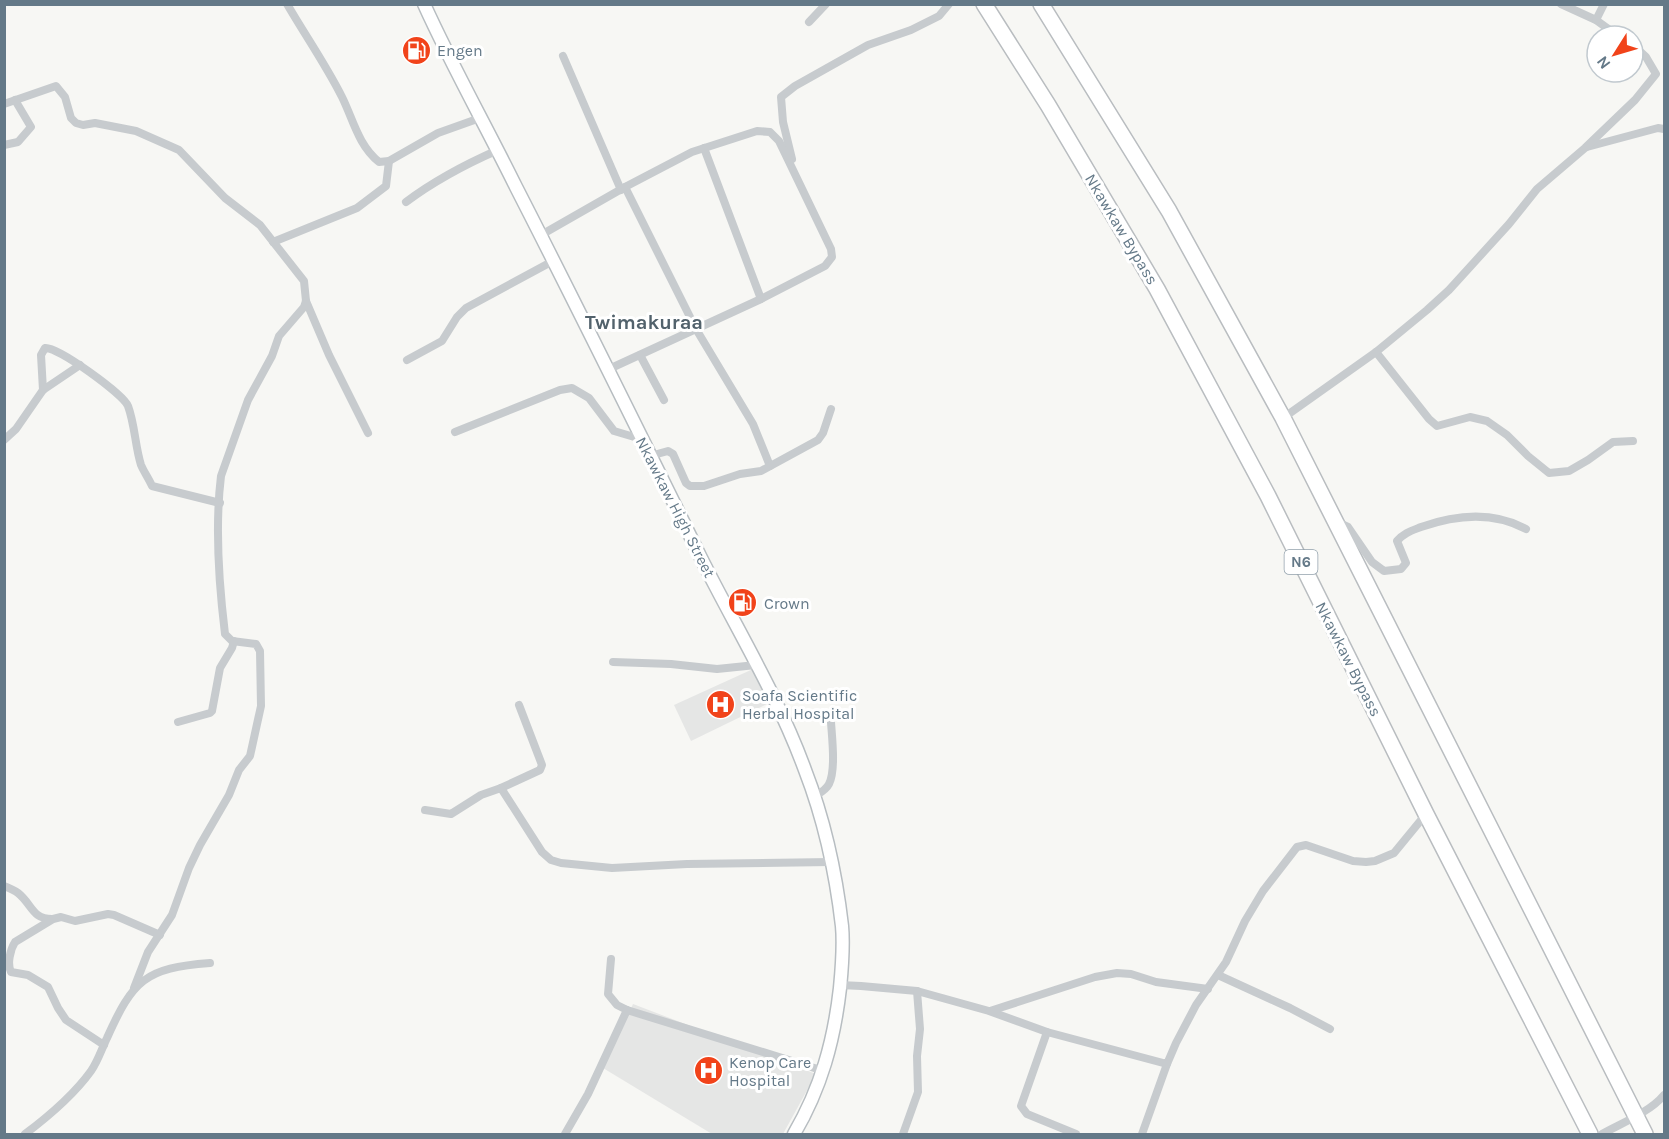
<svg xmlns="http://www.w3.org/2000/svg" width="1669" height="1139" font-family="Karla,sans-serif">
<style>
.built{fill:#e5e6e5}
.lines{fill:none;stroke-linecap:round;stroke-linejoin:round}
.secondary-casing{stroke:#b7bdc1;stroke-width:15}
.highway-casing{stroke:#b9bdc0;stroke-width:18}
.street{stroke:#c7cbce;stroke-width:8}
.secondary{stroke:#fff;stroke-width:12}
.highway{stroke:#fff;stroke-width:15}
.labels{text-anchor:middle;stroke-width:6;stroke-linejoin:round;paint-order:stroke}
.shield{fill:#fff;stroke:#92a1ac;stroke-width:1.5}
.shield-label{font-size:15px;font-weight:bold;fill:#647988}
.poi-label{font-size:16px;fill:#647988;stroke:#fff;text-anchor:start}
.street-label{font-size:16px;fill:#647988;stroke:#fff}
.quarter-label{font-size:20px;font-weight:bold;fill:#52626c;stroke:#fff}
</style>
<rect width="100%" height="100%" fill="#f7f7f4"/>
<g class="built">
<path d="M 753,669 L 769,703 L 691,741 L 674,705 Z"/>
<path d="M 633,1004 L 816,1074 L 783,1134 L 712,1134 L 603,1068 Z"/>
</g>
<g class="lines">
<defs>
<path id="secondary" d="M 424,4 C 452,66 486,126 516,187 C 579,310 640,434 701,558 C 736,628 778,696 805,770 C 824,819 836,874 842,926 C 844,947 842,967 840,988 C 834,1041 821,1088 794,1134"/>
<g id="highway">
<path d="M 984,4 L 1048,105 L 1157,289 L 1268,496 L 1426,814 L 1590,1134"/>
<path d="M 1041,4 L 1169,211 L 1283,418 L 1645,1134"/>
</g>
</defs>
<use href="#secondary" class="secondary-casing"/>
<use href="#highway" class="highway-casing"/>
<g class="street">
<path d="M 287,4 C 305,35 326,65 342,97 C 353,119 358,145 379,162 L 389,161 L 438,133 L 480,118"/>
<path d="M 1561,4 L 1596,20 L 1618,36"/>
<path d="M 1596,20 L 1604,4"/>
<path d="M 809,22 L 826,4"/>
<path d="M 563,56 L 621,190"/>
<path d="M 4,104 L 56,86 L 65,97 L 71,118 L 76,123 L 83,125 L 95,123 L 136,131 L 179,150 L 225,198 L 260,225 L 304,281 L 306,301 L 304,307 L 279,336 L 272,356 L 248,400 L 221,476 C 215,525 219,585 225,634 L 232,641 L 256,644 L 260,651 L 261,706 L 250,756 L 239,770 L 229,795 L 200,845 L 189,868 L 172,915 L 148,952 L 134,988"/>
<path d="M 4,145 L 18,142 L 31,127 L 15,100"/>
<path d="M 1587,147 L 1658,128 L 1664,129"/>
<path d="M 704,148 L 761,299"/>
<path d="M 792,159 L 783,122 L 781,97 L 795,86 L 868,45 L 911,30 L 939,16 L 949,4"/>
<path d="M 625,187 L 696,329 L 753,424 L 770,466"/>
<path d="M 406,202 C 434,181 466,164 498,150"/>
<path d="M 541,235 L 625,187 L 692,152 L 757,131 L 770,132 L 779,141 L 831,249 L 832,257 L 825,266 L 761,299 L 609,369"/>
<path d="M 273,242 L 357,208 L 386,186 L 389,161"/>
<path d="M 306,301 L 329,355 L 368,433"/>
<path d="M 1376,352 L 1429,419 L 1437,426 L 1470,417 L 1487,421 L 1507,435 L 1528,456 L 1549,473 L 1569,471 L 1588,460 L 1613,442 L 1633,441"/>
<path d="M 640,355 L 664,400"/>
<path d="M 407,360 L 442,341 L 457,317 L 466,308 L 553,261"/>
<path d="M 43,390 L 41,355 L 45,348 C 57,346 123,394 128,406 C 135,425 135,446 141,465 C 144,472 149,479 152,486 L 220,503"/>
<path d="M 1283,418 L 1376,352 L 1427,310 L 1449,290 L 1509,224 L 1537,189 L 1585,148 L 1635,100 L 1656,74 L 1646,57 L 1633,45"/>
<path d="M 455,432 L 560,390 L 572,388 L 589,398 L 614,431 L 641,439"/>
<path d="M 4,440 L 16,429 L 43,390 L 80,365"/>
<path d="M 650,456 L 668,451 L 673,454 L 686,483 L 690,486 L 704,486 L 740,474 L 761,471 L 818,440 L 823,433 L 831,409"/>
<path d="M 1335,521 L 1348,527 L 1372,562 L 1384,571 L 1401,569 L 1406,563 L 1397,541 C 1404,533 1411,531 1421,527 C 1455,515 1493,511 1526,529"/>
<path d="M 613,662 L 671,664 L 717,669 L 756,665"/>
<path d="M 178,722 L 210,713 L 212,711 L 220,668 L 232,648 L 234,641"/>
<path d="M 501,788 L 540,770 L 542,765 L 519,705"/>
<path d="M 815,796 C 820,793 826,790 829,784 C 836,770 832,738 831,722"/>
<path d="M 425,810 L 451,814 L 481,795 L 501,788 L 542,852 L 551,860 L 561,863 L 612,868 L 687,864 L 831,862"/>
<path d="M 4,886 C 9,888 14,890 18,893 C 32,904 32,919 52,919"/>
<path d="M 611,959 L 608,994 L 617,1005 L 627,1010 L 824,1071"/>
<path d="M 1218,975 L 1290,1008 L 1330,1029"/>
<path d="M 840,985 L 861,986 L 917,991 L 989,1011 L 1047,1032 L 1167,1064 L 1176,1043 L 1196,1005 L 1226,962 L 1245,921 L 1263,891 L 1297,847 L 1306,845 L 1353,861 L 1366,862 L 1375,861 L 1394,853 L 1426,814"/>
<path d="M 990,1011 L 1095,977 L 1117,973 L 1131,974 L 1156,982 L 1208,989"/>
<path d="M 1047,1032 L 1021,1106 L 1027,1114 L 1076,1134"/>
<path d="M 104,1045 L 66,1020 L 58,1008 L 48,987 L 28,975 L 11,972 C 7,964 10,950 15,942 L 53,919 L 61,917 L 75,921 L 108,914 L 114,915 L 160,935"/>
<path d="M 25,1134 C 49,1116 73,1096 91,1071 C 98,1061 102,1048 107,1038 C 133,980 145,968 210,963"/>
<path d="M 565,1134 L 588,1094 L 627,1010"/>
<path d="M 903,1134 L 918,1092 L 917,1056 L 920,1029 L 917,991"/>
<path d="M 1142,1134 L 1167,1064"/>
<path d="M 1602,1134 C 1622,1123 1650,1112 1664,1095"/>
</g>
<use href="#secondary" class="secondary"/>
<use href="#highway" class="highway"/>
</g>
<defs>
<symbol id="fuel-disc" viewBox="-11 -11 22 22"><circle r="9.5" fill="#f1431a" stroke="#fff"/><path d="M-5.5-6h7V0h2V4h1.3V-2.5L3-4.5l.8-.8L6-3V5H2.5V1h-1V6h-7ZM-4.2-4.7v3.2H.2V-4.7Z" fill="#fff"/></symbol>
<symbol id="hospital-disc" viewBox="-11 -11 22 22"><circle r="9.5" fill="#f1431a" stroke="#fff"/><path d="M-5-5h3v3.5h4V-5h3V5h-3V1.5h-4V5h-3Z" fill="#fff"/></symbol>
</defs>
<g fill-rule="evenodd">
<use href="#fuel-disc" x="400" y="34" width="33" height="33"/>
<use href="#fuel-disc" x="726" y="586" width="33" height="33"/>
<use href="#hospital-disc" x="704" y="688" width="33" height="33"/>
<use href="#hospital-disc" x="692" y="1054" width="33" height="33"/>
</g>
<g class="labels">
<rect class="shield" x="1284.5" y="550" width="33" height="24" rx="4.5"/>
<g class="shield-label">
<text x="1301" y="567">N6</text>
</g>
<g class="poi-label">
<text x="437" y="56">Engen</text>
<text x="764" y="609">Crown</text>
<text x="742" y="701">Soafa Scientific<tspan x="742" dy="18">Herbal Hospital</tspan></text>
<text x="729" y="1068">Kenop Care<tspan x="729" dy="18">Hospital</tspan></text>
</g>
<g class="street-label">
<text transform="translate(1122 229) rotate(59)" y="6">Nkawkaw Bypass</text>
<text transform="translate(676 507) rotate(63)" y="6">Nkawkaw High Street</text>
<text transform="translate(1349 659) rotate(63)" y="6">Nkawkaw Bypass</text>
</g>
<g class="quarter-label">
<text x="644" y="329">Twimakuraa</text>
</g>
</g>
<rect width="1669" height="1139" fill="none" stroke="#647988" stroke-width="12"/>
<g transform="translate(1615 54) rotate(233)"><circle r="28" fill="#ffffff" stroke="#c1c9cf" stroke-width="1.5"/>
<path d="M0-4.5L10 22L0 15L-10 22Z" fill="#f1431a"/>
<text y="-9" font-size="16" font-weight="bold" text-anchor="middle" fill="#647988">N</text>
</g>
</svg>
